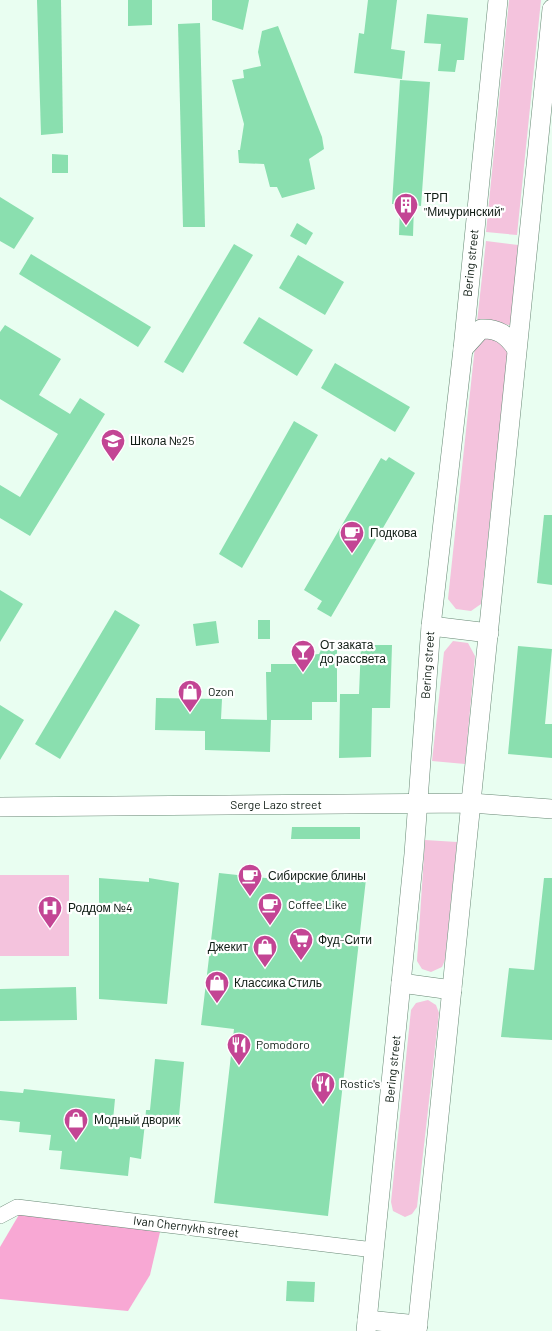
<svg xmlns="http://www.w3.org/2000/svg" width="552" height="1331" font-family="Barlow,sans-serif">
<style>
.green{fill:#f4c3dd}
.forest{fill:#f8a8d4}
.building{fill:#8adfaf}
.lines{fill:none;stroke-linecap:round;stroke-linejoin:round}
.minor-casing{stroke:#688875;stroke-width:16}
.tertiary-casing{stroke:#688875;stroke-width:20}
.minor{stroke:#fff;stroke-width:15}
.tertiary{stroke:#fff;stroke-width:19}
.labels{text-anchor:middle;stroke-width:4.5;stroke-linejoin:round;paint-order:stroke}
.poi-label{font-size:12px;fill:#0f1c14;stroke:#fff;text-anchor:start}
.street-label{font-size:12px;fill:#0f1c14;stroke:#fff}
</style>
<rect width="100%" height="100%" fill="#e9fef1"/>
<g class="green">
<path d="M 509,0 L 541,0 L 517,235 L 486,232 Z"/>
<path d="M 486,241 L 518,245 L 511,325 L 477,322 Z"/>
<path d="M 485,337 L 500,338 L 508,348 L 481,604 L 471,611 L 456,609 L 448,599 L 475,346 Z"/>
<path d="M 453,641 L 468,643 L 475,656 L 465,764 L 432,761 L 444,652 Z"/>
<path d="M 425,840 L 457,842 L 445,960 L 442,967 L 431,972 L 422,969 L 417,961 Z"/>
<rect x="0" y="875" width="69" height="81"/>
<path d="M 428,1000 L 436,1005 L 439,1013 L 417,1207 L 412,1214 L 405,1217 L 393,1211 L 391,1202 L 411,1010 L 416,1003 Z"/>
</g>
<path class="forest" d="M 20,1213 L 160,1232 L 150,1275 L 128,1311 L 0,1299 L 0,1247 Z"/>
<g class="building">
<path d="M 37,0 L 61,0 L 63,133 L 41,135 Z"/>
<path d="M 128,0 L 152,0 L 152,25 L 128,26 Z"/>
<path d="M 212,0 L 249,0 L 243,30 L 212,20 Z"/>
<path d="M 368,0 L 397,0 L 391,49 L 405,51 L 402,79 L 354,73 L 359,33 L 364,34 Z"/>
<path d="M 427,14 L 468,18 L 464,60 L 457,60 L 455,72 L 438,71 L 441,44 L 424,43 Z"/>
<path d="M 200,23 L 205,227 L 183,227 L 178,24 Z"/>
<path d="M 278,26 L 322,137 L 324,149 L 309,159 L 315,189 L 282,198 L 277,187 L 270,187 L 264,164 L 239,163 L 238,150 L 240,150 L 244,124 L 232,80 L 244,78 L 243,70 L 261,66 L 258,52 L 262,31 Z"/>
<path d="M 400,80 L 430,82 L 421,206 L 414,205 L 413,236 L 399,235 L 400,204 L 392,204 Z"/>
<path d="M 52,154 L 68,155 L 68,173 L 52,173 Z"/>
<path d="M 0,197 L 34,218 L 14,249 L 0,241 Z"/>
<path d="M 297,223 L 313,233 L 306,245 L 290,236 Z"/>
<path d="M 234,244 L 253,255 L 183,373 L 164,362 Z"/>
<path d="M 31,254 L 151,327 L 138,347 L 19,274 Z"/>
<path d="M 298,255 L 344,282 L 325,315 L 279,288 Z"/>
<path d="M 259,317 L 313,350 L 297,376 L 243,343 Z"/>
<path d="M 5,325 L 61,359 L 39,395 L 70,414 L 80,398 L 105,414 L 30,536 L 0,518 L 0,485 L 20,497 L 58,434 L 0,399 L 0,332 Z"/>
<path d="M 335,363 L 410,407 L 395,432 L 321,388 Z"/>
<path d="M 294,421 L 318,435 L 242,568 L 219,554 Z"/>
<path d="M 389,457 L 415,473 L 331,617 L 317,609 L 322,601 L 304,590 L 381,458 L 386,461 Z"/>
<path d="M 544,515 L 552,515 L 552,585 L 537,583 Z"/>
<path d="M 0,590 L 23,604 L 0,642 Z"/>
<path d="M 115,610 L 140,625 L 60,759 L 35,744 Z"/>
<rect x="258" y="620" width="12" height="19"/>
<path d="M 216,621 L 219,643 L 196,646 L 193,624 Z"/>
<path d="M 361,645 L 392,645 L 390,708 L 372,708 L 371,757 L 339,758 L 340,694 L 359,694 Z"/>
<path d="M 518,646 L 552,649 L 545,724 L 552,724 L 552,758 L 508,754 Z"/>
<path d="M 321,650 L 337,650 L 337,702 L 312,702 L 312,720 L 267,720 L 266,672 L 271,672 L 271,664 L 310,664 L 309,655 L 319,654 Z"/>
<path d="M 156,698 L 222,699 L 221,719 L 271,720 L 270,752 L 205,750 L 205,731 L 155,730 Z"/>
<path d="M 0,705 L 24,720 L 0,760 Z"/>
<path d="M 292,827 L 360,827 L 360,839 L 291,839 Z"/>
<path d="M 219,873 L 312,883 L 314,873 L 366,879 L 328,1216 L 214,1203 L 234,1029 L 201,1025 Z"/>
<path d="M 99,878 L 149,882 L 149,878 L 179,883 L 167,1004 L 99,999 Z"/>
<path d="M 544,878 L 552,878 L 552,1040 L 501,1037 L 509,968 L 534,970 Z"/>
<path d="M 76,987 L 77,1020 L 0,1021 L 0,989 Z"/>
<path d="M 155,1059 L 184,1062 L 178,1127 L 145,1123 L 146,1110 L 150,1110 Z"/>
<path d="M 24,1089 L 115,1099 L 113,1120 L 145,1123 L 141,1159 L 130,1157 L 128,1176 L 60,1169 L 62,1151 L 49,1150 L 51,1135 L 19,1132 L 20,1122 L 0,1120 L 0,1091 L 23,1093 Z"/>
<path d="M 287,1281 L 315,1282 L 314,1302 L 286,1301 Z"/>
</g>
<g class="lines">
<defs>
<path id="minor" d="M 0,1216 L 17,1207 L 374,1250"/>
<g id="tertiary">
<path d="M 463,349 L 481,329 C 498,328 507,335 516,348"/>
<path d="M 431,626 L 489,633"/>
<path d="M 0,807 L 471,803 L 552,809"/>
<path d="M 401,983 L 452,990"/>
<path d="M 367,1320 L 418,1325"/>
<path d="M 366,1331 L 414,854 L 431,626 L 463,349 L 498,0"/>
<path d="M 417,1331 L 552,9"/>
</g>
</defs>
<use href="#minor" class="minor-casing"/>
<use href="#tertiary" class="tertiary-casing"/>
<use href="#minor" class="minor"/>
<use href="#tertiary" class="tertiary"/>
</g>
<defs>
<symbol id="building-pin" viewBox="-11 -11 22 30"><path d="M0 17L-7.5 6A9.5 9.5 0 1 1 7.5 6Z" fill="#c34594" stroke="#fff"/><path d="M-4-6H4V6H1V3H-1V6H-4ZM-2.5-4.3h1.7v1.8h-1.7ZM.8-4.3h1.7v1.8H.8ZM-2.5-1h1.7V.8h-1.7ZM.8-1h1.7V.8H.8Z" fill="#fff"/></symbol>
<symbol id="school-pin" viewBox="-11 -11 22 30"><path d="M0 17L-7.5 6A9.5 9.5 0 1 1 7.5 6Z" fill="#c34594" stroke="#fff"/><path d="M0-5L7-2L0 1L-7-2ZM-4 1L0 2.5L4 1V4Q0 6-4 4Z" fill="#fff"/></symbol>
<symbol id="cafe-pin" viewBox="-11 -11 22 30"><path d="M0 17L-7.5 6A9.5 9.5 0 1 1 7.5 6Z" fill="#c34594" stroke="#fff"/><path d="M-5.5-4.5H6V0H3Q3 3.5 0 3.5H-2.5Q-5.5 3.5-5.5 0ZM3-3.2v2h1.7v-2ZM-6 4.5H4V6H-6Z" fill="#fff"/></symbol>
<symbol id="bar-pin" viewBox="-11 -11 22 30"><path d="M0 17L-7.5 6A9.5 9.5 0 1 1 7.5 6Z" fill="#c34594" stroke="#fff"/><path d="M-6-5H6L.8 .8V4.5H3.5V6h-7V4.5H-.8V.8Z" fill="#fff"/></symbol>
<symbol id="shop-pin" viewBox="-11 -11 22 30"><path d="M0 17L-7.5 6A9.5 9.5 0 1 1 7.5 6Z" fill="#c34594" stroke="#fff"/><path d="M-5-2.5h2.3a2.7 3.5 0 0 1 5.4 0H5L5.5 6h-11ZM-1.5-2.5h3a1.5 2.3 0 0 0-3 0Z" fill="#fff"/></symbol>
<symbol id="hospital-pin" viewBox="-11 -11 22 30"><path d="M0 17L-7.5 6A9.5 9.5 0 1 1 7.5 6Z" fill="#c34594" stroke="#fff"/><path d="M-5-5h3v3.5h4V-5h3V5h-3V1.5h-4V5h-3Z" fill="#fff"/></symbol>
<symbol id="supermarket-pin" viewBox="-11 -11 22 30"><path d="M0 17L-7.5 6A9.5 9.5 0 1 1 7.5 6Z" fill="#c34594" stroke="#fff"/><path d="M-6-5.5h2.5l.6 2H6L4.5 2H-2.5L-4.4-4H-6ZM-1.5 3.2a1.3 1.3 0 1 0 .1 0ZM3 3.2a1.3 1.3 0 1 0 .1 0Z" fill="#fff"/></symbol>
<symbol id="restaurant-pin" viewBox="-11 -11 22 30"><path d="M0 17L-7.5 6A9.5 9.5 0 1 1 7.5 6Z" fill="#c34594" stroke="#fff"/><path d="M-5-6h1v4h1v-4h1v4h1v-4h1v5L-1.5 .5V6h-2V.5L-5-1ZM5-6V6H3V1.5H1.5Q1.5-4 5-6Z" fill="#fff"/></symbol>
</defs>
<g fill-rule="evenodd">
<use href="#building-pin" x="392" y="191" width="28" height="38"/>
<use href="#school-pin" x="99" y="427" width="28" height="38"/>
<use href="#cafe-pin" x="338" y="519" width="28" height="38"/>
<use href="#bar-pin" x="289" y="638" width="28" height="38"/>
<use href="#shop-pin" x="176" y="678" width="28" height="38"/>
<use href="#cafe-pin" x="236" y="862" width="28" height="38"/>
<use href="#cafe-pin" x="256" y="891" width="28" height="38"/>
<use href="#hospital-pin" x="36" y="894" width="28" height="38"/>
<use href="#supermarket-pin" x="287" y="926" width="28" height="38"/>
<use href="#shop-pin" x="251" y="933" width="28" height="38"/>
<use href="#shop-pin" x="203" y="969" width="28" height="38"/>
<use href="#restaurant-pin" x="225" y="1031" width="28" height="38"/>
<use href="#restaurant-pin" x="309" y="1070" width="28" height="38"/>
<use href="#shop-pin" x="62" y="1106" width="28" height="38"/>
</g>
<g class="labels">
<g class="poi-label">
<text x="424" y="202">ТРП<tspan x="424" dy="14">"Мичуринский"</tspan></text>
<text x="130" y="445">Школа №25</text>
<text x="370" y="537">Подкова</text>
<text x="320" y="649">От заката<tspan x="320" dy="14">до рассвета</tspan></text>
<text x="208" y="696">Ozon</text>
<text x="268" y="880">Сибирские блины</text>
<text x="288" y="909">Coffee Like</text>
<text x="68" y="912">Роддом №4</text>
<text x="318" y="944">Фуд-Сити</text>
<text x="248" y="951" text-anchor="end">Джекит</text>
<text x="234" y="987">Классика Стиль</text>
<text x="256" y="1049">Pomodoro</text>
<text x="340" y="1088">Rostic's</text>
<text x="94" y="1124">Модный дворик</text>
</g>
<g class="street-label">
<text transform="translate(471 263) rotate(-84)" y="4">Bering street</text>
<text transform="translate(428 665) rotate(-86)" y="4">Bering street</text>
<text x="276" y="809">Serge Lazo street</text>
<text transform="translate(393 1069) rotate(-84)" y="4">Bering street</text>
<text transform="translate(186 1227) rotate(7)" y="4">Ivan Chernykh street</text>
</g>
</g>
</svg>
